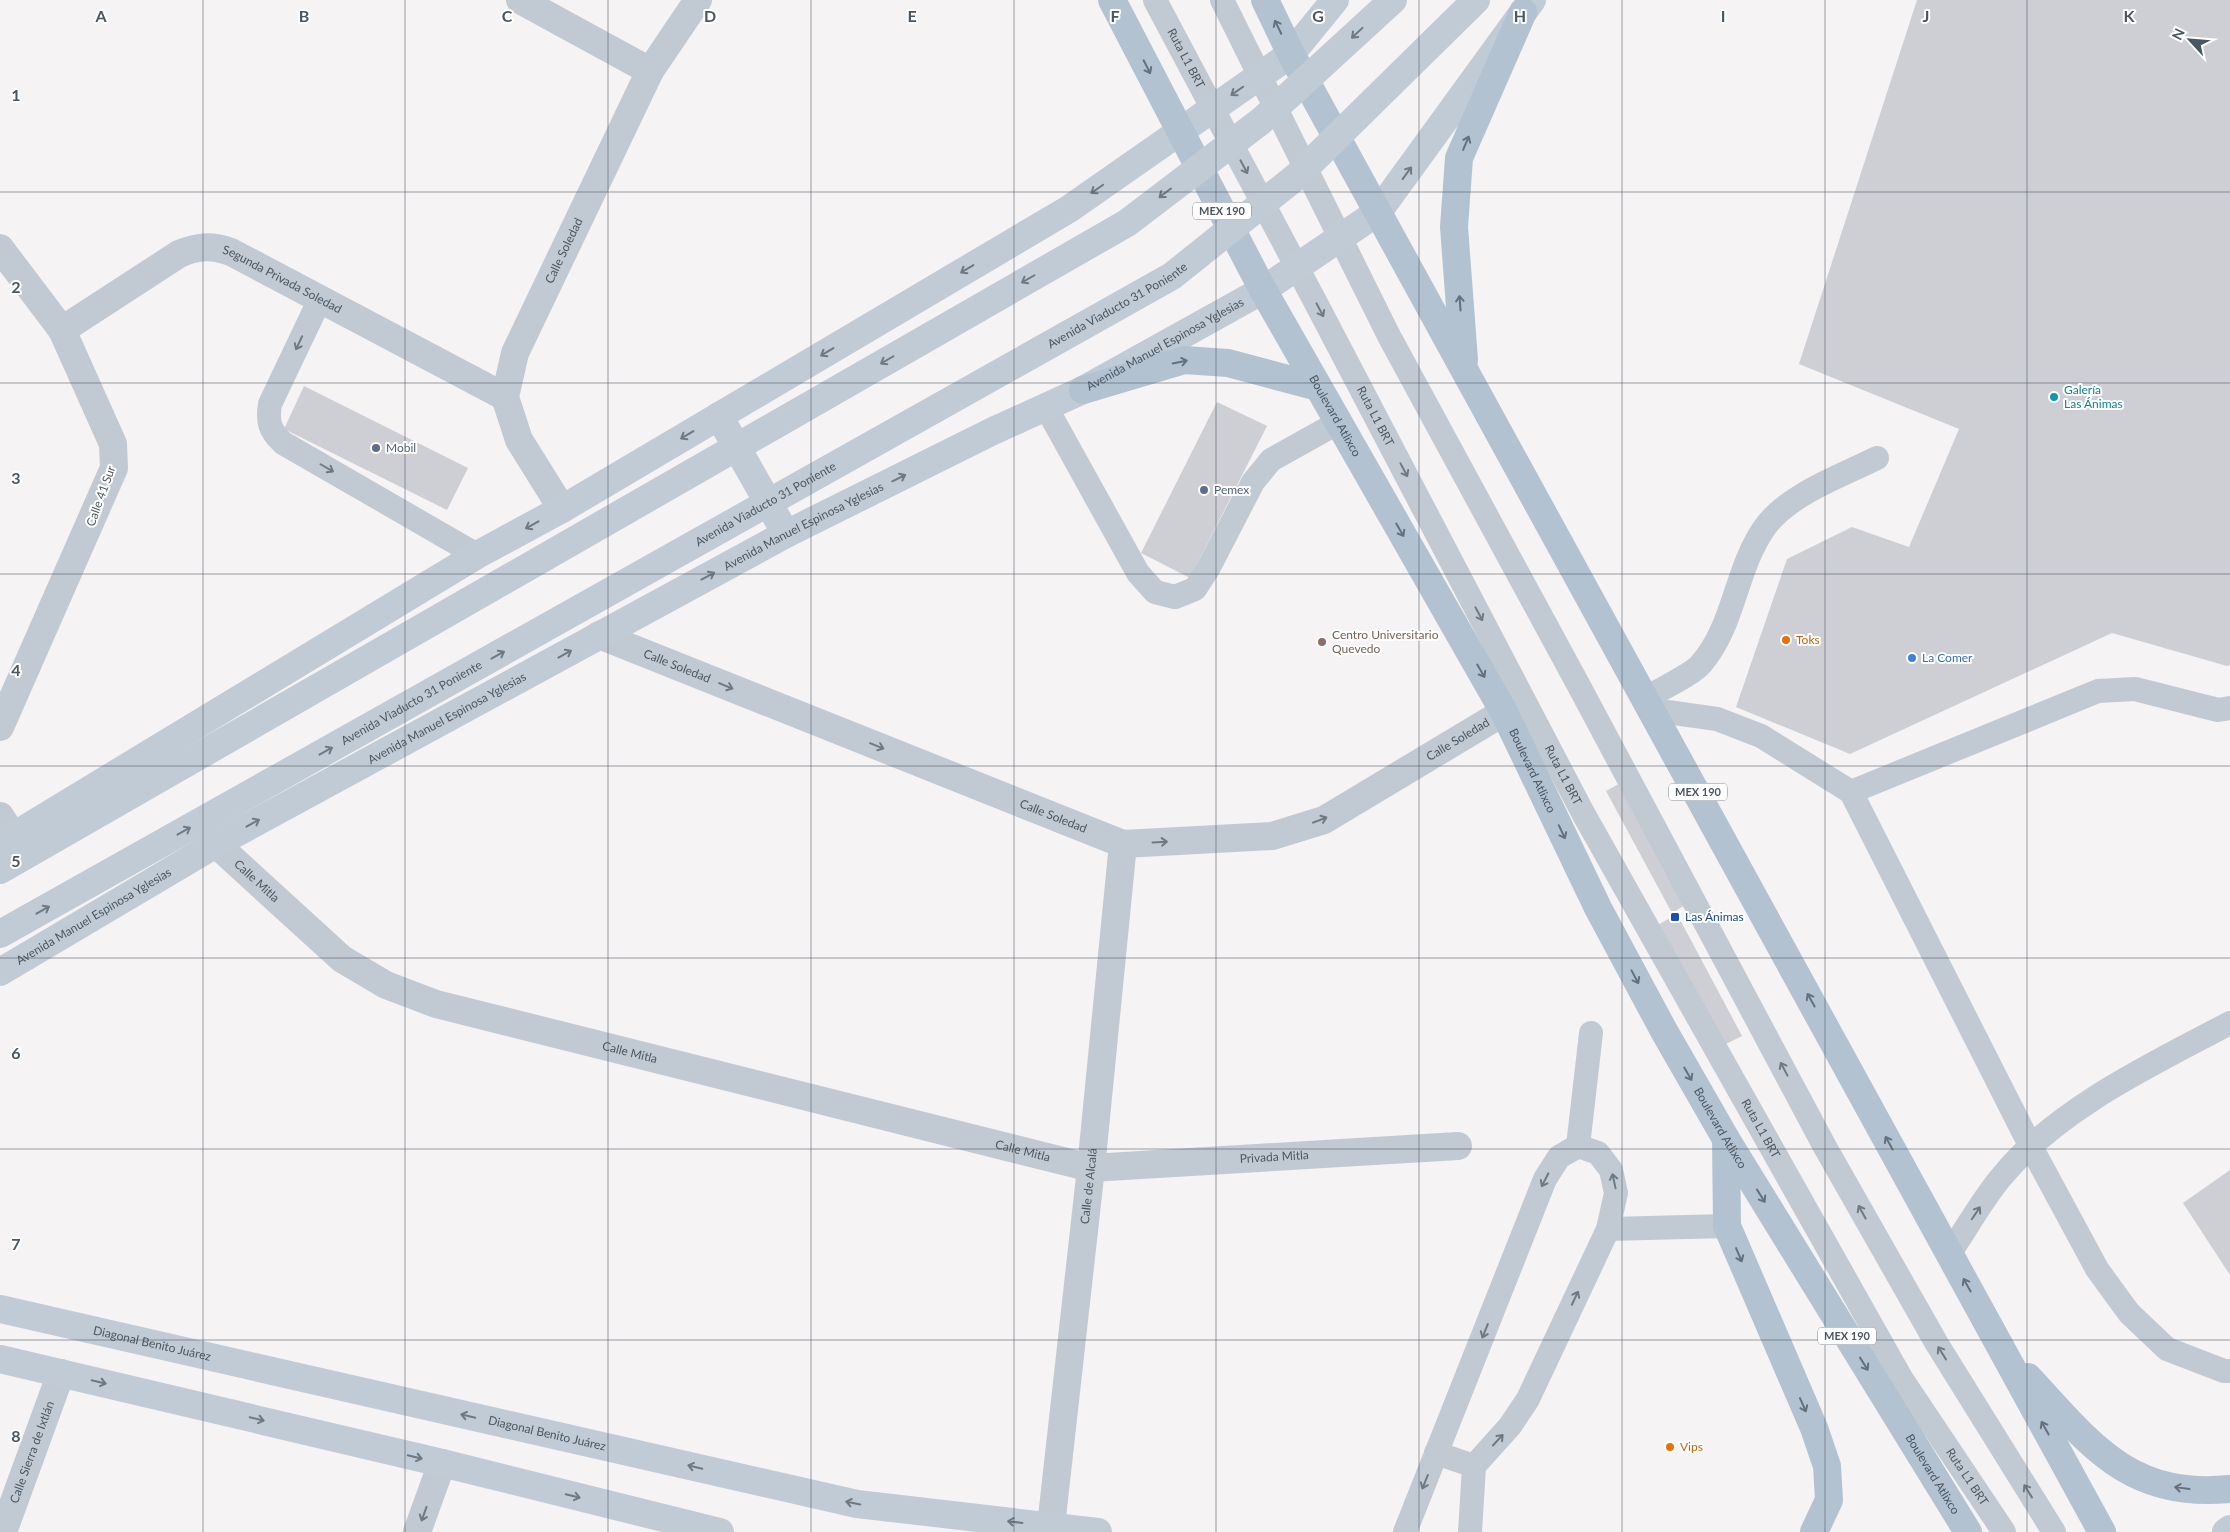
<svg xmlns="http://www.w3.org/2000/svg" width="2230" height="1532" font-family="Lato,sans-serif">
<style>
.building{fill:#cdcfd5}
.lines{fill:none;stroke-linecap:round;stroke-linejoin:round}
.service{stroke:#c1cad2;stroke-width:24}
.minor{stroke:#c1cad2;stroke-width:28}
.secondary{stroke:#c1cbd6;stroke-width:28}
.primary{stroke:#b3c2d1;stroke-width:28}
.secondary-bridge{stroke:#c1cbd6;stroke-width:28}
.oneway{stroke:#64717d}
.oneway2{stroke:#6e7984}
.oneway3{stroke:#6e7983}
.grid{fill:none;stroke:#4a5661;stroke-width:1;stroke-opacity:0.55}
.culture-dot{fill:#0f9aa8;stroke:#fff;stroke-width:2}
.service-dot{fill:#5c6f8a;stroke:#fff;stroke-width:2}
.food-dot{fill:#e8710a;stroke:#fff;stroke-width:2}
.education-dot{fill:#8d6e63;stroke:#fff;stroke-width:2}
.shop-dot{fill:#3f7fe0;stroke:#fff;stroke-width:2}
.transit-dot{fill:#1a4fb4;stroke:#fff;stroke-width:2}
.labels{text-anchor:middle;stroke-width:4;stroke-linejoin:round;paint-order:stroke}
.shield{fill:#fff;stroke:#808990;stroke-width:1}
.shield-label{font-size:11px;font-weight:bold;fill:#4a5661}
.street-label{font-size:12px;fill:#4a5661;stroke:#fff}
.culture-label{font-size:12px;fill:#0d838f;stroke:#fff;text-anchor:start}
.service-label{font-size:12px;fill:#4e5e75;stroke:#fff;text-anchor:start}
.education-label{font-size:12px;fill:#785e54;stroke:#fff;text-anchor:start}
.food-label{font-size:12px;fill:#c56008;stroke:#fff;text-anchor:start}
.shop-label{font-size:12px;fill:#366cbe;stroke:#fff;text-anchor:start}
.transit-label{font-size:12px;fill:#164399;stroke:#fff;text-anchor:start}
.grid-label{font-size:16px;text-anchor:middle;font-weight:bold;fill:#4a5661;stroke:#fff;stroke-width:4;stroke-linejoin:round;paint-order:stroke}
</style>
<rect width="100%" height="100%" fill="#f5f3f3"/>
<g class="building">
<path d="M 1917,0 L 2230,0 L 2230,665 L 2227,666 L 2112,633 L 1850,754 L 1736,707 L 1787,559 L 1852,527 L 1909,547 L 1959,429 L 1799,364 Z"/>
<path d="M 304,386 L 468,468 L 447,510 L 284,429 Z"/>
<path d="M 1217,402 L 1267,426 L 1190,578 L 1141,553 Z"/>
<path d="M 1626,780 L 1692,901 L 1672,913 L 1606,791 Z"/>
<path d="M 1677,914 L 1742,1036 L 1722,1046 L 1656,926 Z"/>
<path d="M 2230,1170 L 2230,1275 L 2183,1203 Z"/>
</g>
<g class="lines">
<g class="service">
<path id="s1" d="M 1155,0 L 1317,305 L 1583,813 L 1901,1378 L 2004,1532"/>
<path d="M 1222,0 L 1389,336 L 1579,686 L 1825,1147 L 1937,1344 L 2054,1532"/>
<path d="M 320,299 L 270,404 C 267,422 270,431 283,443 L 477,555"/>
<path d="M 1046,407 L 1138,573 L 1155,592 L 1175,597 L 1195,589 L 1208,569 L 1253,482 L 1271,460 L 1339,422"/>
<path d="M 1646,698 C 1659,690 1693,674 1701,664 C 1735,625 1735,569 1765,527 C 1789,494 1841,476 1877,458"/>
<path d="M 1653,710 L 1717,719 L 1761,736 L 1851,792 L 2098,691 L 2135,689 L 2218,710 L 2230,708"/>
<path d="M 1851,792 L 2030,1145 L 2097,1269 L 2129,1313 L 2167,1349 L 2224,1371 L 2230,1371"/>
<path d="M 1578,1146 L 1591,1033"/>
<path d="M 1608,1229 L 1727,1226"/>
<path d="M 1949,1254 C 1967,1228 1983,1198 2003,1175 C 2060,1107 2153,1064 2230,1023"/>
<path d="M 1436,1453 L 1474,1466"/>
<path d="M 1405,1532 L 1545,1179 L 1559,1157 L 1578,1146"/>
<path d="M 1470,1532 L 1474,1466 L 1510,1426 L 1528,1399 L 1608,1229 L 1616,1193 L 1611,1170 L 1598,1153 L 1578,1146"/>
</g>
<g class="minor">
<path d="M 520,0 L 650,71"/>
<path d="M 0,248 L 62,330 L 113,444 L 114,468 L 0,727"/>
<path id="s2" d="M 62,330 L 179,254 C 198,246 211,245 231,252 L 505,397"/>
<path id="s3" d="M 562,509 L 519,440 L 505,397 L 515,353 L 650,71 L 698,0"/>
<path id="s4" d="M 599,635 L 1123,844 L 1272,836 L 1324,820 L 1504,712"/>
<path d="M 0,816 L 13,836"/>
<path id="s5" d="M 216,844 L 342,959 L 386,985 L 436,1004 L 1091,1168 L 1458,1146"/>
<path id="s6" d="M 1051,1526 L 1091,1168 L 1123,844"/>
<path id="s7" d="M 3,1532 L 61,1373"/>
<path d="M 417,1532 L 442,1463"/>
</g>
<g class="secondary">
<path d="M 719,416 L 786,534"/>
<path d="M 0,844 L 477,555 L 562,509 L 1069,209 L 1291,54 L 1335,0"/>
<path id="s8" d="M 0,972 L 216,844 L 786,534 L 993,431 L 1083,390 L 1263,290 L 1378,212 L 1532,0"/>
<path id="s9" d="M 0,1309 L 857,1504 L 1098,1532"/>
<path d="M 0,1359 L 442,1463 L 720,1532"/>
<path d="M 2226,1532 L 2230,1529"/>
</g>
<g class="primary">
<path id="s10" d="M 1112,0 L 1263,290 L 1504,712 L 1598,908 L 1664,1031 L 1726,1139 L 1968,1532"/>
<path d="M 1265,0 L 1291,54 L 2102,1532"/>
<path d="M 1464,360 L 1454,227 L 1459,158 L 1523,12"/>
<path d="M 1083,390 L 1184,360 L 1228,363 L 1318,387"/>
<path d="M 1726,1139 L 1727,1226 L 1814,1428 L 1827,1466 L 1829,1500 L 1814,1532"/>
<path d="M 2028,1377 C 2090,1444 2129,1499 2230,1489"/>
</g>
<g class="secondary-bridge">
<path d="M 0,870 L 1127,223 L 1261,121 L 1393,0"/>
<path id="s11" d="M 0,934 L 1172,276 L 1297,176 L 1476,0"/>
</g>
</g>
<defs><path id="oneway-shaft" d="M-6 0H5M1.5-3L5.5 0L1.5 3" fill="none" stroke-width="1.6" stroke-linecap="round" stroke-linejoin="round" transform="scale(1.25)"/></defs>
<g class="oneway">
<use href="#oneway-shaft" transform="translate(1278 27) rotate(-116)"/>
<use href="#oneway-shaft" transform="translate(1147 67) rotate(63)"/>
<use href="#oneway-shaft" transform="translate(1466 143) rotate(-67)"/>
<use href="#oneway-shaft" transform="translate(1460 303) rotate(-94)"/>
<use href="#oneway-shaft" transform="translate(1180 362) rotate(-11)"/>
<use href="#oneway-shaft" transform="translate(1400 530) rotate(60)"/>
<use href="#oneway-shaft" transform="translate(1481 671) rotate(60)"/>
<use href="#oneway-shaft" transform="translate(1562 832) rotate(65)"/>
<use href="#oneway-shaft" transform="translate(1635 977) rotate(62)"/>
<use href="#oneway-shaft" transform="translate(1811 1000) rotate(-119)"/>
<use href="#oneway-shaft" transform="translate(1688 1074) rotate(60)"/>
<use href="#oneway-shaft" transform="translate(1889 1143) rotate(-119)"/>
<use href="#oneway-shaft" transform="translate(1761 1196) rotate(58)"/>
<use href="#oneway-shaft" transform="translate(1739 1255) rotate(67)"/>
<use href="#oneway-shaft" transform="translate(1967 1285) rotate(-119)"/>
<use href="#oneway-shaft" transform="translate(1864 1364) rotate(58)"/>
<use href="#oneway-shaft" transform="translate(1803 1405) rotate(66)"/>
<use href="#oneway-shaft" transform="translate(2045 1428) rotate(-119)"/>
<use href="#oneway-shaft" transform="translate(2182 1488) rotate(-172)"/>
</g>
<g class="oneway2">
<use href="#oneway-shaft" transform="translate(1357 33) rotate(137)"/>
<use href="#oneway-shaft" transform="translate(1237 91) rotate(145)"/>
<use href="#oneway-shaft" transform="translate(1407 173) rotate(-54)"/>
<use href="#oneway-shaft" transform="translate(1097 189) rotate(145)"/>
<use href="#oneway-shaft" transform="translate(1165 193) rotate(143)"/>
<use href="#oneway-shaft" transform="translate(967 269) rotate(149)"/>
<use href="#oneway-shaft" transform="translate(1028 279) rotate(150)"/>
<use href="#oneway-shaft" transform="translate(827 352) rotate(149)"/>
<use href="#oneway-shaft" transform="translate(887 360) rotate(150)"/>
<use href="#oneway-shaft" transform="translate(687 435) rotate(149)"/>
<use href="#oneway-shaft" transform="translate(899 478) rotate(-26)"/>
<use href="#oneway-shaft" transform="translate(532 525) rotate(151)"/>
<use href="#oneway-shaft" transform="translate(708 576) rotate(-28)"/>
<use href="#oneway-shaft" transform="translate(565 654) rotate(-29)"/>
<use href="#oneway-shaft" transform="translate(498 655) rotate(-29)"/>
<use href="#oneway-shaft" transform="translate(326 751) rotate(-29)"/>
<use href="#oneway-shaft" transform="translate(253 823) rotate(-29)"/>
<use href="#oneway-shaft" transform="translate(184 831) rotate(-29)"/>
<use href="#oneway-shaft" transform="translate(43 910) rotate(-29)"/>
<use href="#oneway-shaft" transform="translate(99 1382) rotate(13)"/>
<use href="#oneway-shaft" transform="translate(468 1416) rotate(-167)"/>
<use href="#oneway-shaft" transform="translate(257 1419) rotate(13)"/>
<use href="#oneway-shaft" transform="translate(415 1457) rotate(13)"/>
<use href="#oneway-shaft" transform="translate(695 1467) rotate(-167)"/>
<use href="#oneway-shaft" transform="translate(573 1496) rotate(14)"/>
<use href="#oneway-shaft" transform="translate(853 1503) rotate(-169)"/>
<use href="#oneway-shaft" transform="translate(1015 1522) rotate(-173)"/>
</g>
<g class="oneway3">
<use href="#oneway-shaft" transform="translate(1244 167) rotate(62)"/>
<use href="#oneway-shaft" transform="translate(1320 310) rotate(62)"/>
<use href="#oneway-shaft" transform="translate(299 343) rotate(115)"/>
<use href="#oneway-shaft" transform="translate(327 468) rotate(30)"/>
<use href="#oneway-shaft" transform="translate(1404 470) rotate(62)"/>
<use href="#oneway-shaft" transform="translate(1479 614) rotate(62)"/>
<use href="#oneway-shaft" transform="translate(726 686) rotate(22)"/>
<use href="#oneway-shaft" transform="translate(877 746) rotate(22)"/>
<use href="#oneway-shaft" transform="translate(1320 820) rotate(-21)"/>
<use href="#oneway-shaft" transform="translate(1160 842) rotate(-3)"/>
<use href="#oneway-shaft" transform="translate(1784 1069) rotate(-118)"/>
<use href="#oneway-shaft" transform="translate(1545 1180) rotate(117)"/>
<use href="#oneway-shaft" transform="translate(1614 1181) rotate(-102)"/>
<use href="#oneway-shaft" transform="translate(1862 1212) rotate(-119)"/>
<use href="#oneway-shaft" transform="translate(1976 1213) rotate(-56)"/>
<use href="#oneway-shaft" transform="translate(1575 1298) rotate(-65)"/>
<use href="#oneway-shaft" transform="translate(1485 1331) rotate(112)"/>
<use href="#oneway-shaft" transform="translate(1942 1353) rotate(-122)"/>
<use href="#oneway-shaft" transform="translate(1498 1440) rotate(-47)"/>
<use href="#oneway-shaft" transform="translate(1425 1482) rotate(112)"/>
<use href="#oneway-shaft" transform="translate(2028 1491) rotate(-122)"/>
<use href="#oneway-shaft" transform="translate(424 1514) rotate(110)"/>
</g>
<path class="grid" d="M 203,0 L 203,1532M 405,0 L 405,1532M 608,0 L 608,1532M 811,0 L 811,1532M 1014,0 L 1014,1532M 1216,0 L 1216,1532M 1419,0 L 1419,1532M 1622,0 L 1622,1532M 1825,0 L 1825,1532M 2027,0 L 2027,1532M 0,192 L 2230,192M 0,383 L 2230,383M 0,574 L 2230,574M 0,766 L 2230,766M 0,958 L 2230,958M 0,1149 L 2230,1149M 0,1340 L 2230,1340"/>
<circle class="culture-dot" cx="2054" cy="397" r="5"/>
<g class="service-dot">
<circle cx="376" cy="448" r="5"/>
<circle cx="1204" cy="490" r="5"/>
</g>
<g class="food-dot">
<circle cx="1786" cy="640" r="5"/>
<circle cx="1670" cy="1447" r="5"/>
</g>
<circle class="education-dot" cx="1322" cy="642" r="5"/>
<circle class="shop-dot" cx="1912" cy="658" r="5"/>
<rect class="transit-dot" x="1670" y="912" width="10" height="10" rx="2.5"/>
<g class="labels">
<g class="shield">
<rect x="1193" y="202.5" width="58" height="17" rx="4"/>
<rect x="1669" y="783.5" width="58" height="17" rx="4"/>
<rect x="1818" y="1327.5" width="58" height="17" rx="4"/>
</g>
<g class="shield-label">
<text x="1222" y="215">MEX 190</text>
<text x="1698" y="796">MEX 190</text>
<text x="1847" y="1340">MEX 190</text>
</g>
<g class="street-label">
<text dy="4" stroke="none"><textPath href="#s1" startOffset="66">Ruta L1 BRT</textPath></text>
<text dy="4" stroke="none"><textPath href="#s3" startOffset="285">Calle Soledad</textPath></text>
<text dy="4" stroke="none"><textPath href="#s2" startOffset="251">Segunda Privada Soledad</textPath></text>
<text dy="4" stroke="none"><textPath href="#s11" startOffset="1282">Avenida Viaducto 31 Poniente</textPath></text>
<text dy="4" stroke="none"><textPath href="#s8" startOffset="1324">Avenida Manuel Espinosa Yglesias</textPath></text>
<text dy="4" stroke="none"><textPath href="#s1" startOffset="471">Ruta L1 BRT</textPath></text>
<text dy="4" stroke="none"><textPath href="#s10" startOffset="472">Boulevard Atlixco</textPath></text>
<text transform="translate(101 496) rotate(-70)" y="4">Calle 41 Sur</text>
<text dy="4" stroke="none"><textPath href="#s11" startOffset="878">Avenida Viaducto 31 Poniente</textPath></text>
<text dy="4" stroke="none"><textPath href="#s8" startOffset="919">Avenida Manuel Espinosa Yglesias</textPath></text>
<text dy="4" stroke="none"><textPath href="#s4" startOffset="84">Calle Soledad</textPath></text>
<text dy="4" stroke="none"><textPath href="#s11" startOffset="472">Avenida Viaducto 31 Poniente</textPath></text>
<text dy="4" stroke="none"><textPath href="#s8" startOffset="514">Avenida Manuel Espinosa Yglesias</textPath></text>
<text dy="4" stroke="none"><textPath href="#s4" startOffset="924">Calle Soledad</textPath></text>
<text dy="4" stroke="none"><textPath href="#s10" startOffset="878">Boulevard Atlixco</textPath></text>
<text dy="4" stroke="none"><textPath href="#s1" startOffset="876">Ruta L1 BRT</textPath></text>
<text dy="4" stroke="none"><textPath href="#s4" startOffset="489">Calle Soledad</textPath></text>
<text dy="4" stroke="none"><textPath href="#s5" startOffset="55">Calle Mitla</textPath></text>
<text dy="4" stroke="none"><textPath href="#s8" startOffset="109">Avenida Manuel Espinosa Yglesias</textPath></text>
<text dy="4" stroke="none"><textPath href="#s5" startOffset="475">Calle Mitla</textPath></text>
<text dy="4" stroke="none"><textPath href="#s10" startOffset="1282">Boulevard Atlixco</textPath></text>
<text dy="4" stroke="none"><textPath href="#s1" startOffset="1281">Ruta L1 BRT</textPath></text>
<text dy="4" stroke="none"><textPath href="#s5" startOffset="880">Calle Mitla</textPath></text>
<text dy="4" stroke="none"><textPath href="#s5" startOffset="1134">Privada Mitla</textPath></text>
<text dy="4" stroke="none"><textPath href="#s6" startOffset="342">Calle de Alcalá</textPath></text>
<text dy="4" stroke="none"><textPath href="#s9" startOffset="156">Diagonal Benito Juárez</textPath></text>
<text dy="4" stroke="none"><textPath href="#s9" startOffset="561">Diagonal Benito Juárez</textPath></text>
<text dy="4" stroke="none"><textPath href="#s7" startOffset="85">Calle Sierra de Ixtlán</textPath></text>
<text dy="4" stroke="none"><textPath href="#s10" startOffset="1688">Boulevard Atlixco</textPath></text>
<text dy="4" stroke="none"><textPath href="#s1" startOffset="1686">Ruta L1 BRT</textPath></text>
</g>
<g class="culture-label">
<text x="2064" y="394">Galería<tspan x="2064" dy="14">Las Ánimas</tspan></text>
</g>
<g class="service-label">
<text x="386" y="452">Mobil</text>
<text x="1214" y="494">Pemex</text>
</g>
<g class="education-label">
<text x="1332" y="639">Centro Universitario<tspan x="1332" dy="14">Quevedo</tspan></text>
</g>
<g class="food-label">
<text x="1796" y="644">Toks</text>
<text x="1680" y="1451">Vips</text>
</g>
<g class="shop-label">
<text x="1922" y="662">La Comer</text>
</g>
<g class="transit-label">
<text x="1685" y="921">Las Ánimas</text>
</g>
</g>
<g class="grid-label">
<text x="101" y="22">A</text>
<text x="304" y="22">B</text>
<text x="507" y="22">C</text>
<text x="710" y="22">D</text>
<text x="912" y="22">E</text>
<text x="1115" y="22">F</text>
<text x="1318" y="22">G</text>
<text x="1520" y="22">H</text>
<text x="1723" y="22">I</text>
<text x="1926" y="22">J</text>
<text x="2129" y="22">K</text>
<text x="16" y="101">1</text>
<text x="16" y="293">2</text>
<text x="16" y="484">3</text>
<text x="16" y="676">4</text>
<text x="16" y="867">5</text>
<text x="16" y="1059">6</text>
<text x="16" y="1250">7</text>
<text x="16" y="1442">8</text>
</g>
<g transform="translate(2190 40) rotate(296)" stroke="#ffffff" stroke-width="4" paint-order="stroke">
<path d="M0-4L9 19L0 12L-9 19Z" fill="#4a5661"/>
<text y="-8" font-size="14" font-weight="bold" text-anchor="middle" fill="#4a5661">N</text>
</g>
</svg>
